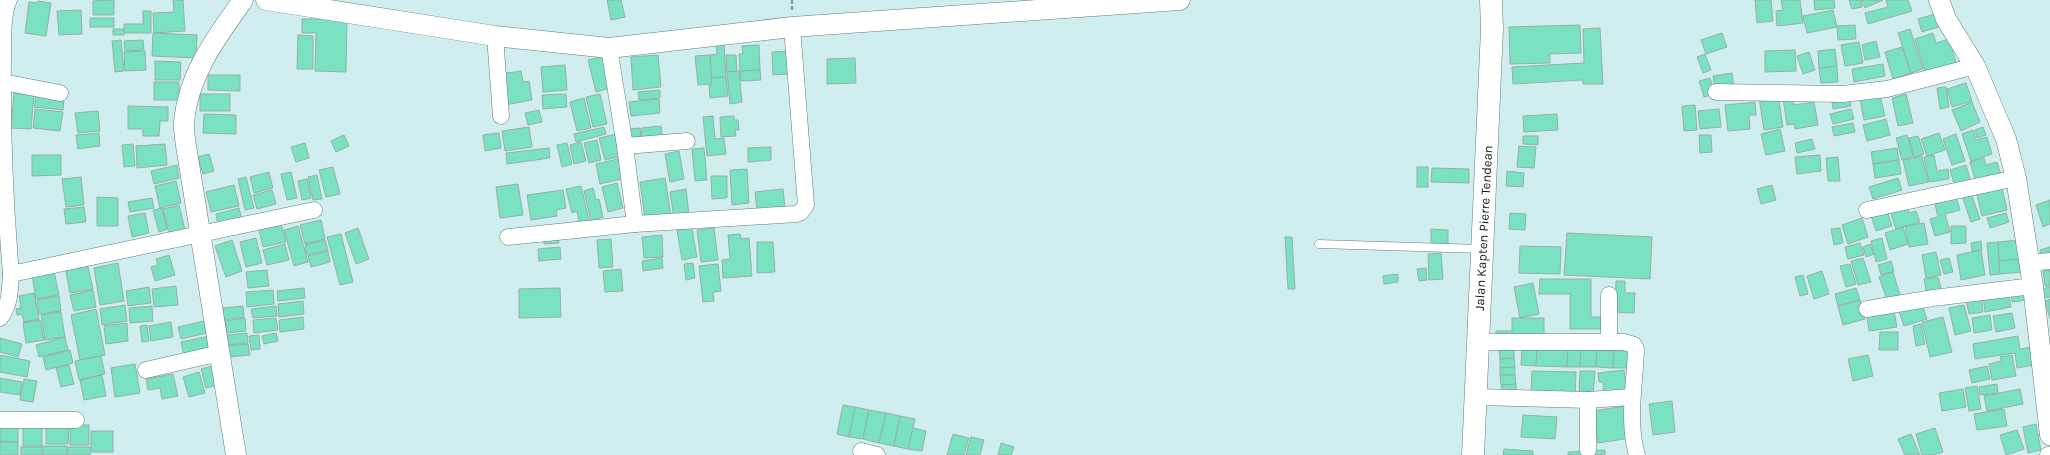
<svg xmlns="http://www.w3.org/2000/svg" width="2050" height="455" font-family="Karla,sans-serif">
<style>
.building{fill:#7ae2c3;stroke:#96b0a7}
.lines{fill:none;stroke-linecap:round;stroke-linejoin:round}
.service-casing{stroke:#627d7e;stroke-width:9}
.minor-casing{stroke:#627d7e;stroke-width:17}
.tertiary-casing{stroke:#627d7e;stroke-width:21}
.secondary-casing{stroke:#627d7e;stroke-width:23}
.path{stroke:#889fa0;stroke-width:2.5;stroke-dasharray:4 2;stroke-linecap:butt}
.service{stroke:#fff;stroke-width:8}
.minor{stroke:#fff;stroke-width:16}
.tertiary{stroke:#fff;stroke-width:20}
.secondary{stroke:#fff;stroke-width:22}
.labels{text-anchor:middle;stroke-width:3;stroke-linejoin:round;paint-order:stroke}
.street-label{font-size:13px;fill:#111c1c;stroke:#fff}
</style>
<rect width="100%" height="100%" fill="#d0eeef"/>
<g class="building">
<path d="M 114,0 L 114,15 L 93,15 L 93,1 Z"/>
<path d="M 173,0 L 183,0 L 185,31 L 154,33 L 153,13 L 174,12 Z"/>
<path d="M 607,0 L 621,0 L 625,17 L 611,20 Z"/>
<path d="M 1755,0 L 1771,0 L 1773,21 L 1757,23 Z"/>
<path d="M 1781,0 L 1800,0 L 1803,23 L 1777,26 L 1776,11 L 1783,10 Z"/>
<path d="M 1814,0 L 1834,0 L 1835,8 L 1815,10 Z"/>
<path d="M 1849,0 L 1860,0 L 1862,7 L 1852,9 Z"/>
<path d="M 1861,0 L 1883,0 L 1865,8 Z"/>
<path d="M 1886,0 L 1908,0 L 1912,11 L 1868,24 L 1865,13 L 1888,7 Z"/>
<path d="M 38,1 L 51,3 L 46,36 L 25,33 L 29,2 L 38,3 Z"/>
<path d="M 81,10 L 82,34 L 59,35 L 57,11 Z"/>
<path d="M 1833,10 L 1837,27 L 1807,33 L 1803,16 Z"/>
<path d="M 143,11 L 151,11 L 151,33 L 124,33 L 124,24 L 143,24 Z"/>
<path d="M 1938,13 L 1942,26 L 1922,32 L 1918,19 Z"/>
<rect x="90" y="18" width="24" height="9"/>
<path d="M 302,19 L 347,19 L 346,72 L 315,71 L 316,33 L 302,33 Z"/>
<path d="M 1580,25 L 1581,53 L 1550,54 L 1550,63 L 1510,64 L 1509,27 Z"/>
<path d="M 1855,25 L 1856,39 L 1838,40 L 1837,26 Z"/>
<path d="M 1600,28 L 1603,84 L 1583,84 L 1583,80 L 1513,84 L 1512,67 L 1584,63 L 1583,29 Z"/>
<rect x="113" y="29" width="11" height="6"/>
<path d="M 1910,29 L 1923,69 L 1911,73 L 1898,33 Z"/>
<path d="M 153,33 L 197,35 L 196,58 L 152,56 Z"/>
<path d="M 1722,33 L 1727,47 L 1706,54 L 1701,40 Z"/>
<path d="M 1933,33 L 1936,43 L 1949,39 L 1957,65 L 1926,74 L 1915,39 Z"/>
<path d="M 298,35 L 313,36 L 313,69 L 297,69 Z"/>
<path d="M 121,40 L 124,71 L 115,72 L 112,41 Z"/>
<path d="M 143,40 L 144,50 L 125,51 L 124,41 Z"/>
<path d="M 1876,41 L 1880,57 L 1865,60 L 1862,45 Z"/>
<path d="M 1859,42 L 1863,63 L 1845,66 L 1841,45 Z"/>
<path d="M 724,44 L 726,77 L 711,78 L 710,55 L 717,54 L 716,45 Z"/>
<path d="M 759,45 L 760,70 L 740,71 L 739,54 L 743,54 L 742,46 Z"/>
<path d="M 1902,47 L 1911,73 L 1893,79 L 1885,52 Z"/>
<path d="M 1835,49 L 1837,66 L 1819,68 L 1818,51 Z"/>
<path d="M 1795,50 L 1796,71 L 1765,72 L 1765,51 Z"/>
<path d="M 145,51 L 146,70 L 125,71 L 124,52 Z"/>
<path d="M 789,51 L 790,74 L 773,75 L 772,52 Z"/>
<path d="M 1809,52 L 1815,70 L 1803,74 L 1797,56 Z"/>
<path d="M 1705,54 L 1711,70 L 1703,73 L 1697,57 Z"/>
<path d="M 658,55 L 661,87 L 633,90 L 631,57 Z"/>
<path d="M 710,55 L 712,84 L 698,85 L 695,56 Z"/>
<path d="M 726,55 L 736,55 L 737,71 L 727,72 Z"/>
<path d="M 603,56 L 611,88 L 596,92 L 588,60 Z"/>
<path d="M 855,58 L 856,83 L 827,84 L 827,59 Z"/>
<path d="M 155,61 L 181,62 L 180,80 L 155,80 Z"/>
<path d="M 1883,64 L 1885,76 L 1854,82 L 1852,69 Z"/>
<path d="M 565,65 L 567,90 L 543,92 L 541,67 Z"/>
<path d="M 1837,66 L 1838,82 L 1821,83 L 1819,68 Z"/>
<path d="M 760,70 L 761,80 L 741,81 L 740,71 Z"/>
<path d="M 521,71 L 523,82 L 529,81 L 532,100 L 505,105 L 500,74 Z"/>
<path d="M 739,71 L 742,102 L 730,104 L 727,72 Z"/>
<path d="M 1732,73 L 1734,88 L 1715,90 L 1713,76 Z"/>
<path d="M 208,75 L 240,75 L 240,91 L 208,90 Z"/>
<path d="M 726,77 L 728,96 L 710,98 L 709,84 L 712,84 L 711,78 Z"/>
<path d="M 1710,78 L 1715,94 L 1704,97 L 1699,81 Z"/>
<rect x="154" y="82" width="25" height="18"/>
<path d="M 1966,83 L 1972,101 L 1952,107 L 1947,89 Z"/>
<path d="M 1946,87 L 1949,107 L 1940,109 L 1937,88 Z"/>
<path d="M 660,90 L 660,98 L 639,100 L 638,92 Z"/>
<path d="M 14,93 L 34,95 L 31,129 L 11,128 Z"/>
<rect x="200" y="94" width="30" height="17"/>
<path d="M 566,94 L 567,107 L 543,109 L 542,95 Z"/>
<path d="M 600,94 L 607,124 L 593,127 L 586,97 Z"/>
<path d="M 1778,94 L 1783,127 L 1764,130 L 1759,97 Z"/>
<path d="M 1906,94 L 1913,123 L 1898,126 L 1892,98 Z"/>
<path d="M 36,95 L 64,97 L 63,110 L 34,107 Z"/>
<path d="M 1880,95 L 1885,116 L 1864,120 L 1860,99 Z"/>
<path d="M 1793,97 L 1794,105 L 1814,102 L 1818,125 L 1795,129 L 1794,124 L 1787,125 L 1783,98 Z"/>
<path d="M 584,98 L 591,128 L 577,131 L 570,102 Z"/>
<path d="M 659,99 L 660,113 L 631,116 L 629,102 Z"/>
<path d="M 1849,99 L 1851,106 L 1833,109 L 1832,102 Z"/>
<path d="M 1755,102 L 1756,115 L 1749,115 L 1750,129 L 1728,131 L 1725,105 Z"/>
<path d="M 1972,102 L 1980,122 L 1961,131 L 1952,110 Z"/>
<path d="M 1695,105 L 1697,130 L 1684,131 L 1682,106 Z"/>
<path d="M 128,106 L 168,107 L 168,121 L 160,121 L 159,136 L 143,136 L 143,129 L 128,129 Z"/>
<path d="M 35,109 L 63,112 L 60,131 L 33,128 Z"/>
<path d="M 1719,109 L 1721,127 L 1700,129 L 1698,111 Z"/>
<path d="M 1851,109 L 1854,119 L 1833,124 L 1830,114 Z"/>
<path d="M 539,110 L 542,122 L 528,125 L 525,113 Z"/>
<path d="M 98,111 L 100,131 L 78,133 L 75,113 Z"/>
<path d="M 204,114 L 236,115 L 236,134 L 203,133 Z"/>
<path d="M 1557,114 L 1558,130 L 1524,132 L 1523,116 Z"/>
<path d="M 713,116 L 715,139 L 724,138 L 726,154 L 707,156 L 703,117 Z"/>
<path d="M 734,116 L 734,120 L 738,120 L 739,130 L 735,130 L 736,136 L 721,137 L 720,117 Z"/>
<path d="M 1886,119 L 1890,135 L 1867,141 L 1863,125 Z"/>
<path d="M 1853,123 L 1855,132 L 1834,136 L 1832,127 Z"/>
<path d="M 661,126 L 663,141 L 642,143 L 641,128 Z"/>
<path d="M 529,127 L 532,147 L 505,151 L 502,131 Z"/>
<path d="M 604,127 L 606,134 L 576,142 L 574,134 Z"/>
<path d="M 1983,127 L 1986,135 L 1977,138 L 1975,130 Z"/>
<path d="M 640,128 L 641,142 L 629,143 L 628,129 Z"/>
<path d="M 1780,129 L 1785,151 L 1766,155 L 1761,134 Z"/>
<path d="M 1973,130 L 1976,140 L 1987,137 L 1992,154 L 1971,161 L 1962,134 Z"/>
<path d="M 99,133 L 100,146 L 78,149 L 76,135 Z"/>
<path d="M 499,133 L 501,148 L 485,151 L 483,135 Z"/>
<path d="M 1939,133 L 1945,150 L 1927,156 L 1921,139 Z"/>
<path d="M 617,134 L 623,156 L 605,160 L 599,138 Z"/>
<path d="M 1956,134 L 1965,161 L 1952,165 L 1943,139 Z"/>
<path d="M 344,135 L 349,146 L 336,152 L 331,141 Z"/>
<path d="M 1699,135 L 1711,135 L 1712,152 L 1700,153 Z"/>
<path d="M 1907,135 L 1913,156 L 1902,160 L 1896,138 Z"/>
<path d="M 1523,136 L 1538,136 L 1538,145 L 1523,144 Z"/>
<path d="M 1918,136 L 1924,154 L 1914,157 L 1909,138 Z"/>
<path d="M 1812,139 L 1815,149 L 1797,153 L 1795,143 Z"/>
<path d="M 597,140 L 601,160 L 589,163 L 584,143 Z"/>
<path d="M 581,142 L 586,161 L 574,164 L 570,145 Z"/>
<path d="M 305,143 L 309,158 L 296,162 L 291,147 Z"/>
<path d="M 567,143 L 572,164 L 562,167 L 557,145 Z"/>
<path d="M 133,144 L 135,166 L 124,167 L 122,145 Z"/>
<path d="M 165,144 L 167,165 L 137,168 L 136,146 Z"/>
<path d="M 1519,146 L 1536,147 L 1534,168 L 1517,167 Z"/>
<path d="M 771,147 L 771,160 L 748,162 L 748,148 Z"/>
<path d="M 549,148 L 550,158 L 507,164 L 506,153 Z"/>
<path d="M 704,148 L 707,180 L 695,181 L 692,149 Z"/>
<path d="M 1897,148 L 1899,160 L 1873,164 L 1871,152 Z"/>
<path d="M 679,151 L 684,179 L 670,182 L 665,154 Z"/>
<path d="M 209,154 L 214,171 L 203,174 L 198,157 Z"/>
<path d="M 32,155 L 61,155 L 61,175 L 32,176 Z"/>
<path d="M 1820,155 L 1821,171 L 1797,174 L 1795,157 Z"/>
<path d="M 1934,155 L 1937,171 L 1948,169 L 1949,179 L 1929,182 L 1924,157 Z"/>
<path d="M 1922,156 L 1928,182 L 1909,186 L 1903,160 Z"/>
<path d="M 1838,157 L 1840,181 L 1828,181 L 1826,158 Z"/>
<path d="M 1984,158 L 1986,165 L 1997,162 L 2002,178 L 1977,186 L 1970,162 Z"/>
<path d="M 618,159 L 622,179 L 600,184 L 596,164 Z"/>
<path d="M 1899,160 L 1901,174 L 1875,178 L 1873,164 Z"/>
<path d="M 177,165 L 179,178 L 154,184 L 151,171 Z"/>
<path d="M 1966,165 L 1972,185 L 1956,190 L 1950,170 Z"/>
<path d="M 333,167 L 340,194 L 326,197 L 319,170 Z"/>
<rect x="1417" y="167" width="11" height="20"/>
<path d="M 1432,168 L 1469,169 L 1469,183 L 1431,182 Z"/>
<path d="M 747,169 L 749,203 L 732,205 L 730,170 Z"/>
<path d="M 1507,171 L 1524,173 L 1523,187 L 1506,186 Z"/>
<path d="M 269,172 L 273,188 L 254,193 L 250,177 Z"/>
<path d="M 291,172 L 297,198 L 287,200 L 281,174 Z"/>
<path d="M 317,175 L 322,199 L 313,200 L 308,177 Z"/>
<path d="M 711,176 L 727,176 L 727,198 L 712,199 Z"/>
<path d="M 81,177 L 84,205 L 66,207 L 62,179 Z"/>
<path d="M 246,177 L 254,208 L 245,210 L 238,179 Z"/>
<path d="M 665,178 L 671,215 L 645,219 L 640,182 Z"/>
<path d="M 1898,178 L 1902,190 L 1873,199 L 1869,187 Z"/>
<path d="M 307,179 L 311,198 L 302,200 L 298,181 Z"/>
<path d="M 176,181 L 181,203 L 160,208 L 155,186 Z"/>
<path d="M 617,183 L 623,208 L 608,212 L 602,187 Z"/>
<path d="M 518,184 L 523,215 L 500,218 L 496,187 Z"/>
<path d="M 2001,184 L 2007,210 L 1982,216 L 1976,191 Z"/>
<path d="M 234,185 L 239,206 L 211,212 L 206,192 Z"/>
<path d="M 1772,185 L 1776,200 L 1761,204 L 1757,189 Z"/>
<path d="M 581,186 L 590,224 L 580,227 L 577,211 L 572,213 L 566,189 Z"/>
<path d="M 593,188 L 596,200 L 599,199 L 603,217 L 591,221 L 584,191 Z"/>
<path d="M 686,189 L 689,215 L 674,218 L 670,192 Z"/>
<path d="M 783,189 L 785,208 L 757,211 L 755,192 Z"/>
<path d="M 272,190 L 276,204 L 257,209 L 253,195 Z"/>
<path d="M 563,190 L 566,208 L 556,210 L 557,216 L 531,220 L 527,195 Z"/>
<path d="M 1971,193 L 1980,219 L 1971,222 L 1962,196 Z"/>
<path d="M 1955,194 L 1960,210 L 1945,214 L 1950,232 L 1935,236 L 1930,219 L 1938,217 L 1934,200 Z"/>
<path d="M 97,197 L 118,198 L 118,226 L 97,226 Z"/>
<path d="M 152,198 L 154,208 L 130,212 L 128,202 Z"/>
<path d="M 2050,200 L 2050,224 L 2043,227 L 2036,205 Z"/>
<path d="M 1906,203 L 1909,213 L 1916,211 L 1920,222 L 1896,229 L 1889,208 Z"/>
<path d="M 179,205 L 185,230 L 169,234 L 163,209 Z"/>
<path d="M 84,207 L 86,222 L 66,224 L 64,209 Z"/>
<path d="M 162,208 L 167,229 L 159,232 L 153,210 Z"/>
<path d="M 239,208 L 242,220 L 218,225 L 216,214 Z"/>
<path d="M 1887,211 L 1892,226 L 1876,231 L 1871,216 Z"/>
<path d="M 145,213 L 149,233 L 132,237 L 128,216 Z"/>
<path d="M 1510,213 L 1526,214 L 1525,230 L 1509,229 Z"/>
<path d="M 2006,213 L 2009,222 L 1990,228 L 1987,218 Z"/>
<path d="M 1862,218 L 1868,237 L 1848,244 L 1842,225 Z"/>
<path d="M 321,220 L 325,239 L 305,244 L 300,225 Z"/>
<path d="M 1924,223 L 1928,244 L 1909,247 L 1905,226 Z"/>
<path d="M 281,224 L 286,242 L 263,247 L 259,230 Z"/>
<path d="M 298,226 L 308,262 L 294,266 L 284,230 Z"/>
<path d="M 1951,226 L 1966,226 L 1966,243 L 1951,244 Z"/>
<path d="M 1903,227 L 1908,244 L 1890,250 L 1885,233 Z"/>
<path d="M 358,228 L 369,259 L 356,264 L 345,233 Z"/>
<path d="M 692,228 L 697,257 L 682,260 L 677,230 Z"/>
<path d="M 714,228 L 718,260 L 701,262 L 697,230 Z"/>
<path d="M 1840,228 L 1843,243 L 1834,245 L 1831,229 Z"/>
<path d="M 1431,229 L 1448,230 L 1448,244 L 1431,243 Z"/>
<path d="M 1567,233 L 1652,237 L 1650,279 L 1564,275 Z"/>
<path d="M 341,234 L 353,282 L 340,285 L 327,237 Z"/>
<path d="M 558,234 L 559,243 L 544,244 L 543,236 Z"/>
<path d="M 740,234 L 741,239 L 749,238 L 752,276 L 723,278 L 722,260 L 730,259 L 728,235 Z"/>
<path d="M 662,235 L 663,257 L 644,258 L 642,237 Z"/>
<path d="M 1285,237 L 1292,237 L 1295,289 L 1288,289 Z"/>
<path d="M 256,238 L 262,263 L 246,267 L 240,242 Z"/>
<path d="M 1882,238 L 1887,259 L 1876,262 L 1871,241 Z"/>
<path d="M 611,239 L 613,267 L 599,268 L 597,240 Z"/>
<path d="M 232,240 L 242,271 L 226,277 L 215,246 Z"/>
<path d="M 325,240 L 328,250 L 307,255 L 305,245 Z"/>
<path d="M 2019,240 L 2021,259 L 1999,261 L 1998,242 Z"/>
<path d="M 1981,241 L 1982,250 L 1972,251 L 1971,243 Z"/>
<path d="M 757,242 L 773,242 L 775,272 L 757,273 Z"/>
<path d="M 1998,242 L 2000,274 L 1990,275 L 1987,243 Z"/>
<path d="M 1860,243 L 1864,255 L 1848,259 L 1845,247 Z"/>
<path d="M 285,244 L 289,260 L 267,265 L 263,250 Z"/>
<path d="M 1870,244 L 1874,254 L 1866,257 L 1863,247 Z"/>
<path d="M 1520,246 L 1561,247 L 1560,274 L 1519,273 Z"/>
<path d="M 560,247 L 561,259 L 539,261 L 538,249 Z"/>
<path d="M 2050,247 L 2050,259 L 2043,261 L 2040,250 Z"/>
<path d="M 1981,250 L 1985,275 L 1961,280 L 1957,255 Z"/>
<path d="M 328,251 L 330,262 L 311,267 L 308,256 Z"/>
<path d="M 1936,252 L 1941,275 L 1926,278 L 1922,255 Z"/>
<path d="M 1441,253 L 1443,279 L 1429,280 L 1428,254 Z"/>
<path d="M 169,255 L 175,275 L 155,281 L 151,267 L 158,265 L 156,259 Z"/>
<path d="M 662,258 L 663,268 L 643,271 L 642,261 Z"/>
<path d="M 1863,258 L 1871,282 L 1858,285 L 1851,261 Z"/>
<path d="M 1949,258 L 1953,272 L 1944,274 L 1940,260 Z"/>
<path d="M 2021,259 L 2022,272 L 2000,274 L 1999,261 Z"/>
<path d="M 1891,261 L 1894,271 L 1881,275 L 1878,265 Z"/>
<path d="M 87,263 L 93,289 L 70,293 L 65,267 Z"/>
<path d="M 118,263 L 124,301 L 100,305 L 94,268 Z"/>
<path d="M 693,263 L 695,278 L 686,280 L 684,264 Z"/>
<path d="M 718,264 L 721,291 L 713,292 L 714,301 L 703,302 L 699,266 Z"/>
<path d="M 1850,264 L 1856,284 L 1846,287 L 1840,266 Z"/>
<path d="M 1426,268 L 1427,280 L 1419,281 L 1417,269 Z"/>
<path d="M 621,269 L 623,291 L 605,292 L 603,271 Z"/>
<path d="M 267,270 L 269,286 L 248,288 L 246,272 Z"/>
<path d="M 2050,270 L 2050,286 L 2045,286 L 2043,271 Z"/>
<path d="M 54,271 L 59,295 L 36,299 L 32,275 Z"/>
<path d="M 1822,271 L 1829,294 L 1814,299 L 1807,276 Z"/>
<path d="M 1893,272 L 1900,295 L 1887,300 L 1879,277 Z"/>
<path d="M 1398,274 L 1398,282 L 1384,284 L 1383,276 Z"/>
<path d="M 1803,275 L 1808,294 L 1800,296 L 1795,277 Z"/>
<path d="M 1938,277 L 1942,292 L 1927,295 L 1924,279 Z"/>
<path d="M 1540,279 L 1591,279 L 1591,317 L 1604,317 L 1604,329 L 1570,329 L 1570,294 L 1539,294 Z"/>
<path d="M 1616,281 L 1625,281 L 1625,293 L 1635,293 L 1634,313 L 1615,312 Z"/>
<path d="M 1533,283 L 1539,314 L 1520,318 L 1514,287 Z"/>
<path d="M 176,286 L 178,305 L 154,307 L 152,289 Z"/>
<path d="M 149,287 L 151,303 L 128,306 L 126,291 Z"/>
<path d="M 2050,287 L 2050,297 L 2043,298 L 2042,289 Z"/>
<path d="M 304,288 L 305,298 L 278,301 L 277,291 Z"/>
<path d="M 560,288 L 561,317 L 519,318 L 519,289 Z"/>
<path d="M 1856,288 L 1860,300 L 1838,306 L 1835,294 Z"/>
<path d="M 93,290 L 96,307 L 74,311 L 70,295 Z"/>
<path d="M 273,290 L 274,304 L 247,307 L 246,292 Z"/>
<path d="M 2008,291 L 2011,307 L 1985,312 L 1983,296 Z"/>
<path d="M 2025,291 L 2026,300 L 2012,302 L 2011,293 Z"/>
<path d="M 34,293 L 39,319 L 24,322 L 22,314 L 17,315 L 16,309 L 21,308 L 19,296 Z"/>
<path d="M 59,296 L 61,311 L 39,314 L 37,300 Z"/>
<path d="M 1981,296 L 1983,312 L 1969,314 L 1966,299 Z"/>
<path d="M 2050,299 L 2050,319 L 2045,301 Z"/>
<path d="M 1860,300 L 1865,319 L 1843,325 L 1838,306 Z"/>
<path d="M 303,301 L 304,314 L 279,317 L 278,304 Z"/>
<path d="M 1921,301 L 1927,319 L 1904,326 L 1898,308 Z"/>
<path d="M 125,305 L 127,321 L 102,325 L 100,309 Z"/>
<path d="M 1964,305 L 1971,331 L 1955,335 L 1949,308 Z"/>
<path d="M 152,306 L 153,321 L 130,323 L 129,308 Z"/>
<path d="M 243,306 L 244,317 L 224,320 L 223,308 Z"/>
<path d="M 276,306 L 277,316 L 253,318 L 251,309 Z"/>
<path d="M 96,309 L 105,355 L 80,360 L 71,315 Z"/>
<path d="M 1894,311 L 1897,327 L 1869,331 L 1867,315 Z"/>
<path d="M 61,312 L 65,337 L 45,340 L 41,315 Z"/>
<path d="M 2012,313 L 2015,328 L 1996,332 L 1993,316 Z"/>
<path d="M 1990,315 L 1992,330 L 1974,333 L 1972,318 Z"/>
<path d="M 303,317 L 304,329 L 280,332 L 279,320 Z"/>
<path d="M 1943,317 L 1952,352 L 1930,357 L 1922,322 Z"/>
<path d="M 245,318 L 246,331 L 227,333 L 225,321 Z"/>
<path d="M 276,318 L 278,330 L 254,333 L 253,320 Z"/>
<path d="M 1512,318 L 1544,318 L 1544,338 L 1496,338 L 1496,331 L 1512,331 Z"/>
<path d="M 40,320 L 44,340 L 26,343 L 23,323 Z"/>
<path d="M 204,321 L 207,333 L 181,339 L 178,327 Z"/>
<path d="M 171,322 L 173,337 L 151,341 L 149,326 Z"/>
<path d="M 127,323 L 128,341 L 106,344 L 104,326 Z"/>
<path d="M 1921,324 L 1925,344 L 1916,346 L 1913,326 Z"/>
<path d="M 147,325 L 149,341 L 142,342 L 140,326 Z"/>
<path d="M 1880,332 L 1898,332 L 1898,350 L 1879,350 Z"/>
<path d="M 247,333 L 248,343 L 228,345 L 227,335 Z"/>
<path d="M 276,333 L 278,341 L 264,344 L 262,336 Z"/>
<path d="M 259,335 L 260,349 L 251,350 L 249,336 Z"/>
<path d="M 209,336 L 211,349 L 184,355 L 181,342 Z"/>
<path d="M 2018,336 L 2020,349 L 2032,347 L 2035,365 L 2017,368 L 2015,353 L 1975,359 L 1973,344 Z"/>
<path d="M 65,337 L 68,350 L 39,357 L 36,345 Z"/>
<path d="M 0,338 L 22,344 L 18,357 L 0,352 Z"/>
<path d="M 248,344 L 250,355 L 229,357 L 228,346 Z"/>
<path d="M 1514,347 L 1514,358 L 1500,359 L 1499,348 Z"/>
<path d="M 1522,348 L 1537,348 L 1536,366 L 1521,365 Z"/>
<path d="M 1537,348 L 1568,349 L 1567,367 L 1536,366 Z"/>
<path d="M 1568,349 L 1581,350 L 1580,367 L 1567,367 Z"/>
<path d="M 70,350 L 73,363 L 46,370 L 43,357 Z"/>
<path d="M 1581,350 L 1597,350 L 1596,367 L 1580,367 Z"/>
<path d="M 1597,350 L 1614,351 L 1613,368 L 1596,367 Z"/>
<path d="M 1614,351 L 1630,351 L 1629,368 L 1613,368 Z"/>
<path d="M 0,355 L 30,361 L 27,377 L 0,372 Z"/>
<path d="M 1868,355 L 1873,376 L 1853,381 L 1848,359 Z"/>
<path d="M 2012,355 L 2016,376 L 1992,380 L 1989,364 L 2001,361 L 2000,357 Z"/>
<path d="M 101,356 L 105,374 L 79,380 L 75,361 Z"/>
<path d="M 1514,358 L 1515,367 L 1500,368 L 1500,359 Z"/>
<path d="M 135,364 L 140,393 L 115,397 L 111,368 Z"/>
<path d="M 69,365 L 74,384 L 61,387 L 56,368 Z"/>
<path d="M 212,366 L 217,385 L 206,388 L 201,369 Z"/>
<path d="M 1987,366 L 1990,379 L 1972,383 L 1969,370 Z"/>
<path d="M 1515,367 L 1515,375 L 1500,375 L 1500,368 Z"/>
<path d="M 1624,370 L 1627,396 L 1604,398 L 1603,382 L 1599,382 L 1598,373 Z"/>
<path d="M 1532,371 L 1576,372 L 1575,397 L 1531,395 Z"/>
<path d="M 1580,371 L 1595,371 L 1593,396 L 1579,395 Z"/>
<path d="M 199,372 L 205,393 L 189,397 L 183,377 Z"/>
<path d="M 173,374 L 178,396 L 162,399 L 160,388 L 148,390 L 146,379 Z"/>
<path d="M 102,375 L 106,396 L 84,400 L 80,380 Z"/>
<path d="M 1500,375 L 1515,375 L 1516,384 L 1501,385 Z"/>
<path d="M 0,378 L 22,382 L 20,395 L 0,392 Z"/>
<path d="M 24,379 L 37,381 L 33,402 L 20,400 Z"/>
<path d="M 1516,384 L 1516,391 L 1502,391 L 1501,385 Z"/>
<path d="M 1997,384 L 1998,393 L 1980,395 L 1979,387 Z"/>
<path d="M 1977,386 L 1981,409 L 1969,411 L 1965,388 Z"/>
<path d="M 1963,389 L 1966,407 L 1942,411 L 1939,393 Z"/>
<path d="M 2020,389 L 2023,404 L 1987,411 L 1984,396 Z"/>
<path d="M 1672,401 L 1675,432 L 1653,435 L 1649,404 Z"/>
<path d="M 843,405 L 855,407 L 849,437 L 837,434 Z"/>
<path d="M 1625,406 L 1630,438 L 1598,443 L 1593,411 Z"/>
<path d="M 855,407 L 869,410 L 863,439 L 849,437 Z"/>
<path d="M 2004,409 L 2007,426 L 1977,430 L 1974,414 Z"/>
<path d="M 869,410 L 886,413 L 879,443 L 863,439 Z"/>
<path d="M 886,413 L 900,416 L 894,446 L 879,443 Z"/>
<path d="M 1523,415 L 1557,417 L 1555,439 L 1521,437 Z"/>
<path d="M 900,416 L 915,419 L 908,449 L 894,446 Z"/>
<path d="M 0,421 L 18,422 L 18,442 L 0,441 Z"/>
<path d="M 46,424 L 69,424 L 68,444 L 46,444 Z"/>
<path d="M 2036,424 L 2041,450 L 2028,453 L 2023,427 Z"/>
<rect x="70" y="425" width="19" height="20"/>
<rect x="23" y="426" width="19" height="20"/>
<path d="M 913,428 L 926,431 L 922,451 L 908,449 Z"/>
<path d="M 1935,428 L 1943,452 L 1933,455 L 1922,455 L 1916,434 Z"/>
<path d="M 2017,430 L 2024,449 L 2006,455 L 2000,435 Z"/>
<rect x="91" y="431" width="22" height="21"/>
<path d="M 953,434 L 969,438 L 964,455 L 947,455 Z"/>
<path d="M 1911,434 L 1920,455 L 1905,455 L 1898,439 Z"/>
<path d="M 971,437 L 984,440 L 980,455 L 966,455 Z"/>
<rect x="0" y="442" width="18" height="13"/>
<path d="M 1001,443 L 1014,447 L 1011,455 L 998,455 Z"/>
<rect x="43" y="446" width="24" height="9"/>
<rect x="21" y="447" width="21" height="8"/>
<rect x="68" y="447" width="22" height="8"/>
<path d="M 1504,449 L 1533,451 L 1533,455 L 1503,455 Z"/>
<path d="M 1605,450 L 1605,455 L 1568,455 L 1568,452 Z"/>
</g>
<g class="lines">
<defs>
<path id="service" d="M 1319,244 L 1482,249"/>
<g id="minor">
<path d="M 495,36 L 501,116"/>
<path d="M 609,48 L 625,146 L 635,224"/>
<path d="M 3,82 L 60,93"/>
<path d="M 1716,92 L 1843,94 L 1887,89 L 1975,66"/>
<path d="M 625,146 L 687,141"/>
<path d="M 1867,210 L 2016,178"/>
<path d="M 508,237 L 635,224 L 796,214 L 801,212 L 806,205 L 792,27"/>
<path d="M 2028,263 L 2050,261"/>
<path d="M 11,274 L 314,210"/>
<path d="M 1609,295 L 1609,342"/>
<path d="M 1867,309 L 1933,298 L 2033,286"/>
<path d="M 0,318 C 10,306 10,290 11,274 C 5,203 2,129 3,57 C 3,42 2,13 9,0"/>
<path d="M 1478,342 L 1624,342 L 1634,345 L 1636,349 C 1635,384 1627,421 1637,455"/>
<path d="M 146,370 L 220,353"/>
<path d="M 1475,397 L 1588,400 L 1632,397"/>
<path d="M 0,420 L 76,420"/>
<path d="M 1588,450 L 1588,400"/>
<path d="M 861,451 L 877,455"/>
<path d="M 2048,455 L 2050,455"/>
</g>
<g id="tertiary">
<path d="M 266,0 L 495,36 L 609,48 L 792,27 L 1180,0"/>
<path d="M 1939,0 L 1946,19 L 1975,66 L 2006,139 L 2016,178 L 2033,286 L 2050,435"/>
<path d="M 236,455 L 189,164 C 187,150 183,134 184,121 C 189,73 216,38 243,0"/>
</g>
<path id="secondary" d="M 1473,455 L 1492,29 L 1491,0"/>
</defs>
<use href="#service" class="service-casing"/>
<use href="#minor" class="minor-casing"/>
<use href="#tertiary" class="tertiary-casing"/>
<use href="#secondary" class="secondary-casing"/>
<path class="path" d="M 792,0 L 792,11"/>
<use href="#service" class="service"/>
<use href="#minor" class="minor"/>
<use href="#tertiary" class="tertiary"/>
<use href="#secondary" class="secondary"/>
</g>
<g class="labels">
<g class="street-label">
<text transform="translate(1483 228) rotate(-87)" y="5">Jalan Kapten Pierre Tendean</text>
</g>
</g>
</svg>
